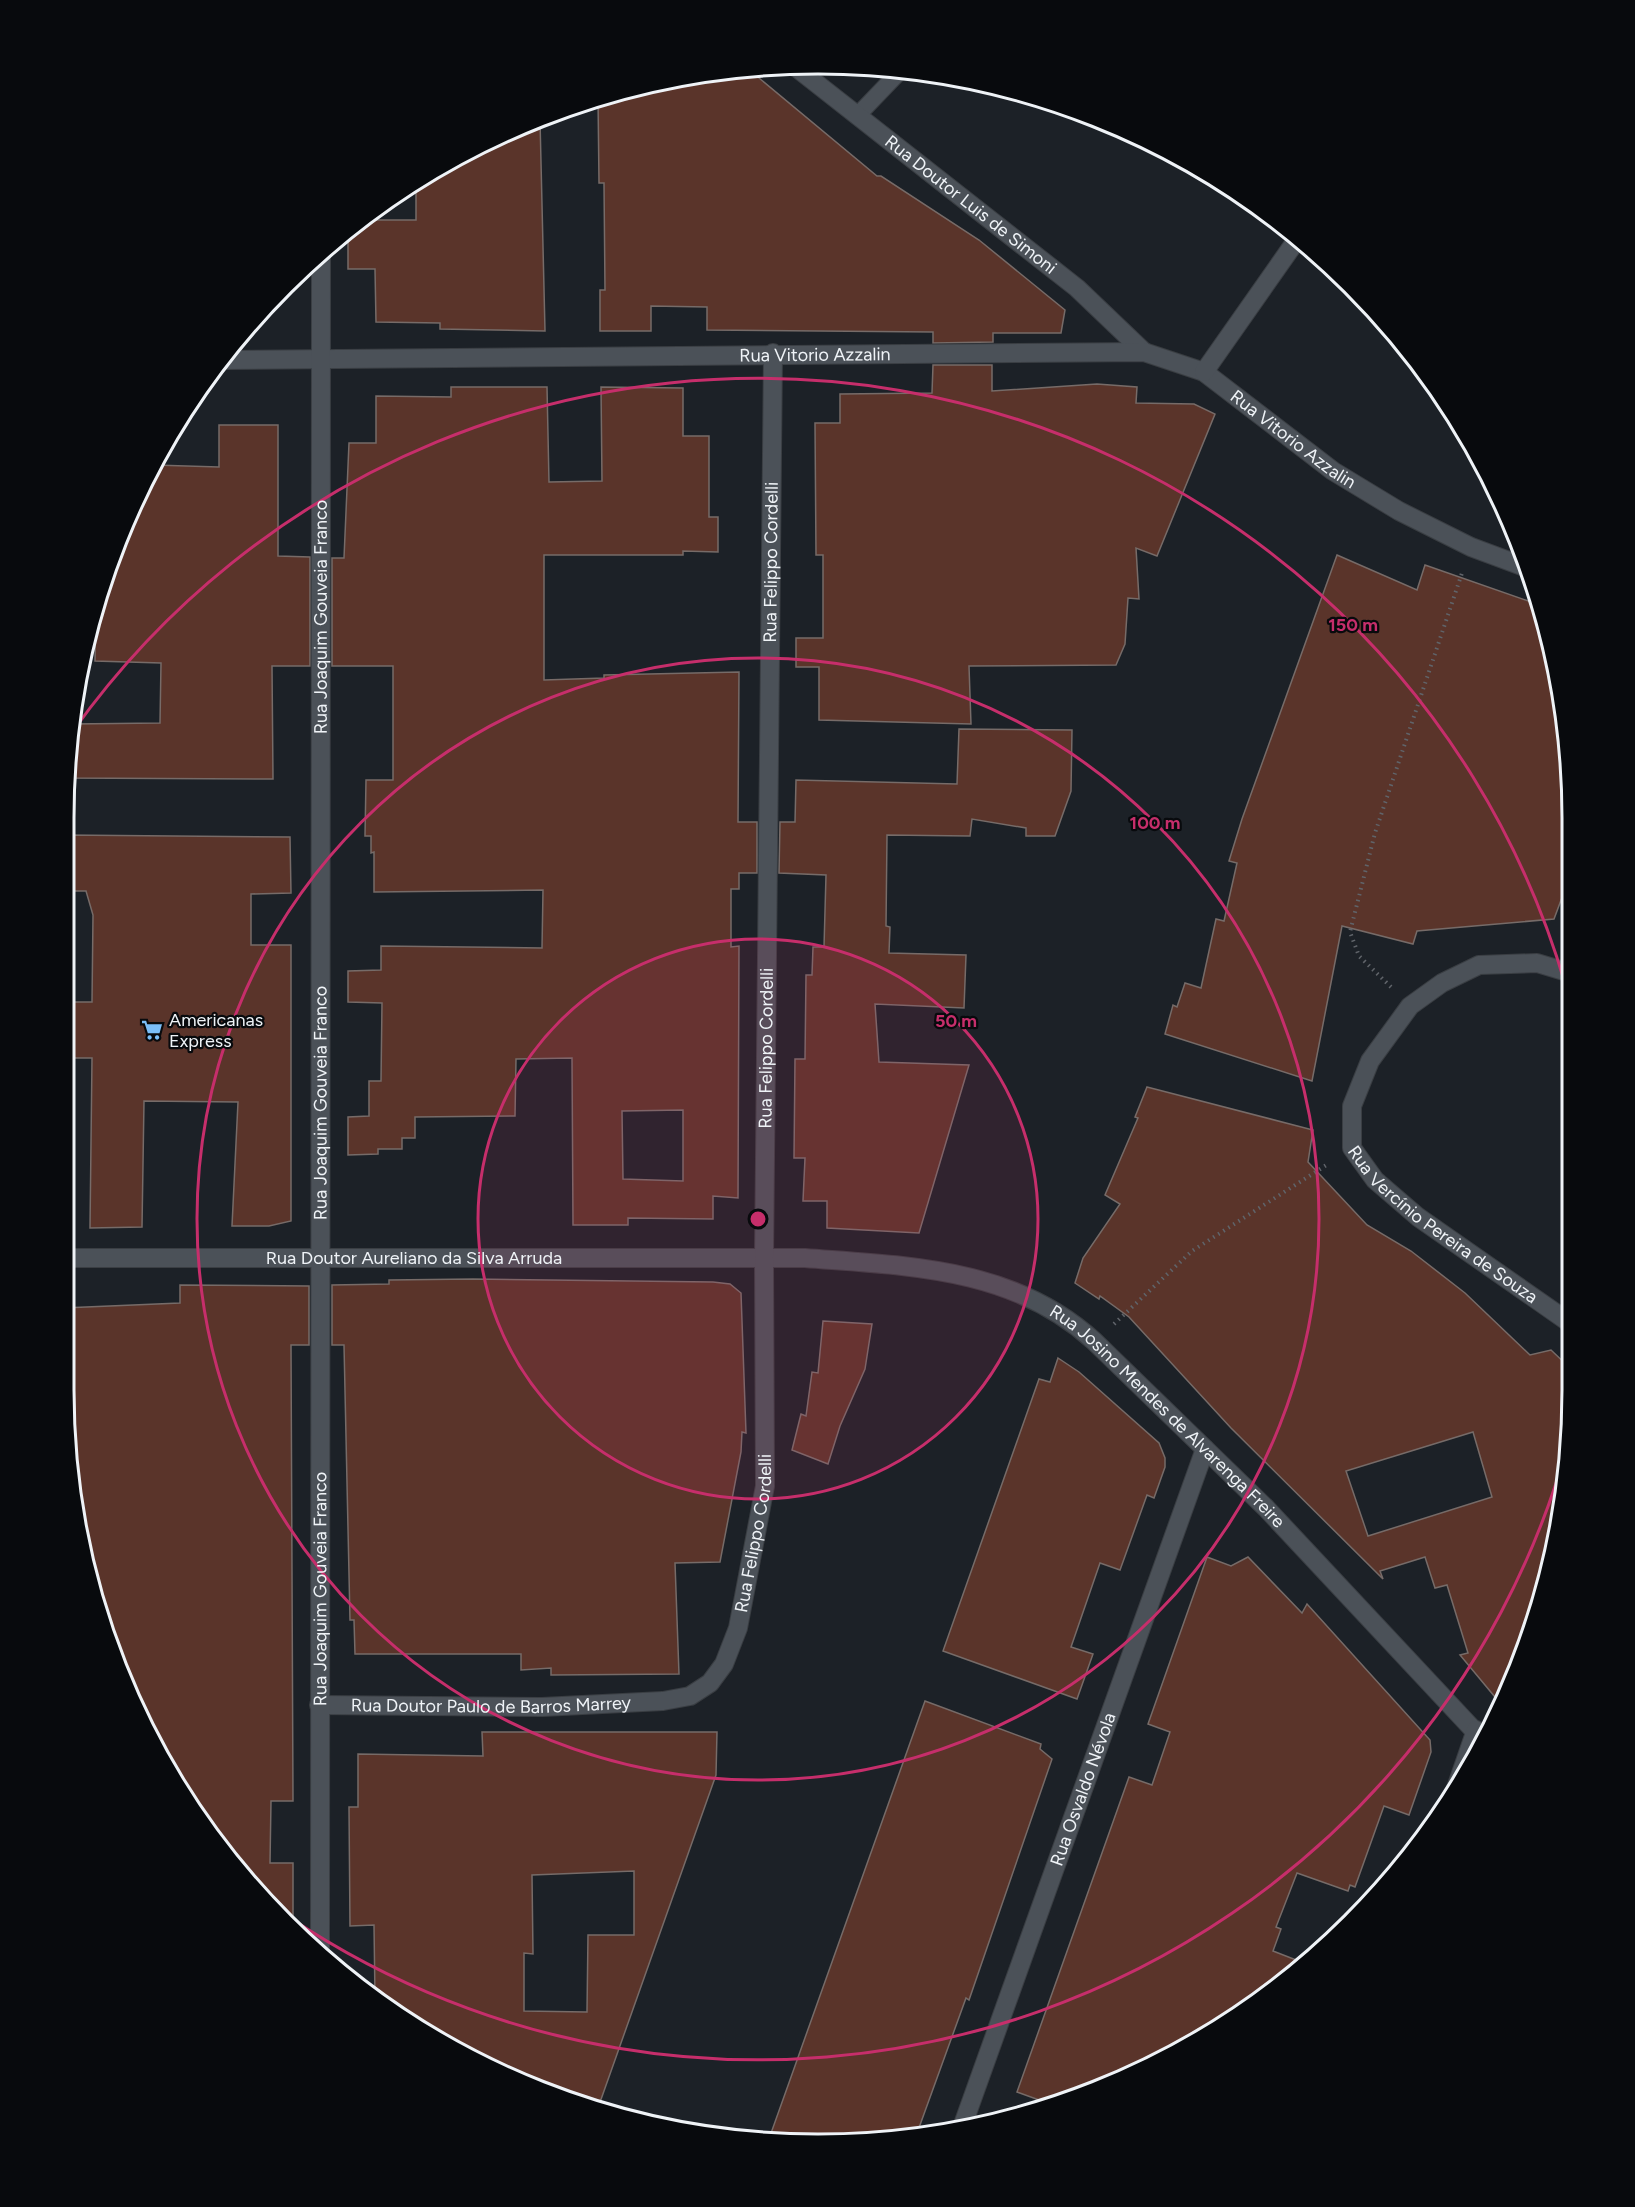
<svg xmlns="http://www.w3.org/2000/svg" width="1635" height="2207" font-family="Figtree,sans-serif">
<style>
.building{fill:#5a342a;stroke:#766b68;stroke-width:1.5;fill-rule:evenodd}
.lines{fill:none;stroke-linecap:round;stroke-linejoin:round}
.service-casing{stroke:#3a3e43;stroke-width:18}
.minor-casing{stroke:#3a3e43;stroke-width:20}
.path{stroke:#60646a;stroke-width:4;stroke-dasharray:1.5 4.5;stroke-linecap:butt}
.service{stroke:#4b5158;stroke-width:16}
.minor{stroke:#4b5158;stroke-width:18}
.ring{fill:none;stroke:#c62e6b;stroke-width:3}
.labels{text-anchor:middle;stroke-width:4.5;stroke-linejoin:round;paint-order:stroke}
.street-label{font-size:18px;fill:#eff3f7;stroke:#080a0d}
.poi-label{font-size:18px;fill:#eff3f7;stroke:#080a0d;text-anchor:start}
.rim{fill:none;stroke:#eff3f7;stroke-width:3}
.centre{fill:#c62e6b;stroke:#080a0d;stroke-width:3}
.ring-label{font-size:18px;text-anchor:middle;font-weight:bold;fill:#c62e6b;stroke:#080a0d;stroke-width:4.5;stroke-linejoin:round;paint-order:stroke}
</style>
<rect width="100%" height="100%" fill="#1c2127"/>
<g class="building">
<path d="M 747,68 L 877,176 L 881,176 L 979,240 L 1065,310 L 1061,333 L 993,333 L 993,342 L 933,343 L 933,332 L 707,330 L 707,307 L 651,306 L 651,331 L 600,331 L 600,290 L 605,290 L 604,183 L 599,183 L 598,98 L 623,89 Z"/>
<path d="M 540,120 L 545,331 L 440,329 L 440,323 L 376,322 L 375,269 L 348,269 L 348,228 L 357,220 L 416,220 L 416,183 L 484,141 Z"/>
<path d="M 933,365 L 992,365 L 992,391 L 1097,384 L 1137,387 L 1136,403 L 1194,404 L 1215,414 L 1157,556 L 1136,548 L 1139,599 L 1128,598 L 1125,644 L 1116,665 L 969,666 L 971,724 L 819,720 L 819,667 L 796,667 L 796,638 L 823,638 L 823,555 L 816,555 L 815,423 L 840,423 L 840,394 L 932,393 Z"/>
<path d="M 451,387 L 547,387 L 549,482 L 602,481 L 601,387 L 683,388 L 683,436 L 709,436 L 709,517 L 718,517 L 718,552 L 683,551 L 683,555 L 544,555 L 544,680 L 604,678 L 604,675 L 739,672 L 738,822 L 757,822 L 757,873 L 739,873 L 739,889 L 731,889 L 731,947 L 739,946 L 738,1198 L 713,1196 L 713,1219 L 628,1218 L 628,1225 L 573,1225 L 572,1058 L 516,1059 L 515,1116 L 415,1117 L 415,1138 L 402,1138 L 402,1149 L 378,1149 L 378,1154 L 348,1155 L 348,1117 L 369,1116 L 369,1081 L 381,1081 L 382,1003 L 348,1002 L 348,971 L 381,970 L 381,946 L 542,948 L 543,890 L 374,892 L 374,852 L 371,853 L 371,836 L 365,836 L 366,780 L 393,780 L 393,666 L 332,666 L 332,558 L 344,558 L 349,443 L 376,443 L 376,396 L 451,397 ZM 683,1110 L 683,1181 L 623,1179 L 622,1111 Z"/>
<path d="M 219,425 L 278,425 L 278,556 L 310,557 L 310,666 L 272,666 L 273,779 L 65,778 L 72,724 L 160,723 L 161,663 L 95,661 L 96,601 L 121,528 L 154,465 L 219,467 Z"/>
<path d="M 1337,555 L 1417,590 L 1425,565 L 1534,603 L 1565,719 L 1567,884 L 1554,919 L 1417,931 L 1413,944 L 1342,926 L 1312,1081 L 1165,1034 L 1173,1005 L 1177,1007 L 1185,983 L 1201,988 L 1216,919 L 1224,921 L 1237,863 L 1229,861 L 1242,819 Z"/>
<path d="M 959,729 L 1072,730 L 1071,791 L 1055,836 L 1026,836 L 1026,828 L 972,819 L 970,836 L 887,835 L 886,926 L 890,927 L 889,953 L 966,955 L 964,1008 L 875,1004 L 879,1062 L 969,1065 L 919,1233 L 827,1228 L 827,1201 L 803,1201 L 805,1158 L 794,1158 L 795,1059 L 805,1059 L 806,975 L 812,975 L 813,947 L 824,947 L 826,875 L 779,873 L 780,822 L 795,822 L 796,780 L 957,784 Z"/>
<path d="M 64,835 L 290,837 L 291,893 L 251,894 L 251,945 L 291,945 L 291,1221 L 269,1226 L 232,1226 L 238,1102 L 144,1101 L 142,1227 L 90,1228 L 92,1058 L 64,1058 L 64,1002 L 92,1002 L 93,915 L 86,891 L 64,891 Z"/>
<path d="M 1147,1087 L 1313,1130 L 1308,1162 L 1367,1225 L 1411,1251 L 1465,1293 L 1530,1355 L 1551,1350 L 1570,1368 L 1570,1439 L 1532,1632 L 1500,1703 L 1460,1655 L 1468,1653 L 1447,1585 L 1435,1588 L 1425,1557 L 1380,1571 L 1383,1579 L 1231,1428 L 1129,1317 L 1100,1296 L 1099,1299 L 1075,1283 L 1083,1258 L 1120,1204 L 1105,1195 L 1138,1118 L 1135,1117 ZM 1473,1432 L 1492,1497 L 1368,1536 L 1346,1471 Z"/>
<path d="M 473,1279 L 713,1282 L 730,1284 L 741,1293 L 746,1433 L 742,1432 L 741,1452 L 720,1562 L 675,1563 L 679,1674 L 551,1675 L 551,1668 L 521,1670 L 521,1654 L 355,1654 L 354,1620 L 350,1620 L 344,1345 L 332,1345 L 332,1285 L 389,1284 L 389,1280 Z"/>
<path d="M 180,1285 L 309,1286 L 309,1345 L 291,1345 L 293,1801 L 271,1801 L 270,1863 L 293,1863 L 293,1930 L 284,1923 L 164,1767 L 89,1585 L 63,1389 L 63,1308 L 180,1303 Z"/>
<path d="M 823,1321 L 872,1324 L 865,1369 L 840,1426 L 828,1464 L 792,1450 L 801,1414 L 806,1416 L 812,1372 L 818,1373 Z"/>
<path d="M 1058,1358 L 1079,1372 L 1159,1443 L 1165,1458 L 1165,1467 L 1154,1498 L 1147,1495 L 1120,1570 L 1100,1563 L 1071,1647 L 1093,1654 L 1077,1699 L 943,1651 L 1039,1379 L 1050,1382 Z"/>
<path d="M 1207,1557 L 1231,1566 L 1248,1557 L 1302,1613 L 1307,1604 L 1430,1740 L 1431,1752 L 1409,1815 L 1384,1806 L 1355,1887 L 1350,1885 L 1348,1891 L 1297,1873 L 1276,1927 L 1281,1929 L 1273,1951 L 1304,1963 L 1277,1988 L 1106,2087 L 1050,2104 L 1017,2092 L 1129,1777 L 1152,1785 L 1170,1732 L 1148,1724 Z"/>
<path d="M 925,1701 L 1041,1744 L 1040,1749 L 1052,1759 L 969,2000 L 966,1998 L 916,2136 L 867,2142 L 770,2136 Z"/>
<path d="M 482,1732 L 717,1732 L 716,1775 L 599,2105 L 483,2066 L 398,2017 L 375,1998 L 374,1925 L 350,1926 L 349,1807 L 358,1807 L 358,1754 L 483,1756 ZM 634,1871 L 634,1935 L 588,1935 L 587,2012 L 524,2011 L 524,1953 L 533,1954 L 532,1875 Z"/>
</g>
<g class="lines">
<defs>
<path id="service" d="M 857,116 L 902,69"/>
<g id="minor">
<path id="s1" d="M 793,65 L 1077,288 L 1144,352"/>
<path id="s2" d="M 221,360 L 1144,352 L 1204,372 L 1333,471 L 1399,511 L 1471,547 L 1525,567"/>
<path d="M 1204,372 L 1298,238"/>
<path id="s3" d="M 1567,972 L 1537,963 L 1479,965 L 1442,983 L 1410,1006 L 1370,1061 L 1352,1106 L 1352,1148 L 1375,1180 L 1418,1217 L 1570,1323"/>
<path id="s4" d="M 63,1258 L 805,1258 C 908,1266 1013,1267 1094,1341 L 1266,1508 L 1483,1740"/>
<path id="s5" d="M 319,1705 L 542,1707 L 663,1701 L 690,1696 L 710,1683 L 724,1664 L 738,1628 L 765,1486 L 764,1258 L 773,353"/>
<path d="M 1456,1788 L 1476,1730"/>
<path id="s6" d="M 320,1953 L 321,252"/>
<path id="s7" d="M 961,2130 L 1205,1449"/>
</g>
</defs>
<use href="#service" class="service-casing"/>
<use href="#minor" class="minor-casing"/>
<g class="path">
<path d="M 1391,987 L 1359,956 L 1350,932 L 1375,833 L 1462,573"/>
<path d="M 1114,1324 L 1192,1251 L 1328,1164"/>
</g>
<use href="#service" class="service"/>
<use href="#minor" class="minor"/>
</g>
<circle cx="758" cy="1219" r="280" fill="#c62e6b" fill-opacity=".12"/>
<g class="ring">
<circle cx="758" cy="1219" r="280"/>
<circle cx="758" cy="1219" r="561"/>
<path d="M1568 1444A841 841 0 0 1 270 1904M73 731A841 841 0 0 1 1566 987"/>
</g>
<defs>
<symbol id="supermarket-bare" viewBox="-9 -9 18 18"><path d="M-6-5.5h2.5l.6 2H6L4.5 2H-2.5L-4.4-4H-6ZM-1.5 3.2a1.3 1.3 0 1 0 .1 0ZM3 3.2a1.3 1.3 0 1 0 .1 0Z" fill="#7bbef8" stroke="#080a0d" stroke-width="2.5" paint-order="stroke"/></symbol>
</defs>
<g fill-rule="evenodd">
<use href="#supermarket-bare" x="137" y="1015" width="30" height="30"/>
</g>
<g class="labels">
<g class="street-label">
<text dy="6" stroke="none"><textPath href="#s1" startOffset="226">Rua Doutor Luis de Simoni</textPath></text>
<text dy="6" stroke="none"><textPath href="#s2" startOffset="594">Rua Vitorio Azzalin</textPath></text>
<text dy="6" stroke="none"><textPath href="#s2" startOffset="1098">Rua Vitorio Azzalin</textPath></text>
<text dy="6" stroke="none"><textPath href="#s5" startOffset="1526">Rua Felippo Cordelli</textPath></text>
<text dy="6" stroke="none"><textPath href="#s6" startOffset="1336">Rua Joaquim Gouveia Franco</textPath></text>
<text dy="6" stroke="none"><textPath href="#s5" startOffset="1040">Rua Felippo Cordelli</textPath></text>
<text dy="6" stroke="none"><textPath href="#s6" startOffset="850">Rua Joaquim Gouveia Franco</textPath></text>
<text dy="6" stroke="none"><textPath href="#s3" startOffset="448">Rua Vercínio Pereira de Souza</textPath></text>
<text dy="6" stroke="none"><textPath href="#s4" startOffset="351">Rua Doutor Aureliano da Silva Arruda</textPath></text>
<text dy="6" stroke="none"><textPath href="#s4" startOffset="1154">Rua Josino Mendes de Alvarenga Freire</textPath></text>
<text dy="6" stroke="none"><textPath href="#s5" startOffset="554">Rua Felippo Cordelli</textPath></text>
<text dy="6" stroke="none"><textPath href="#s6" startOffset="364">Rua Joaquim Gouveia Franco</textPath></text>
<text dy="6" stroke="none"><textPath href="#s5" startOffset="172">Rua Doutor Paulo de Barros Marrey</textPath></text>
<text dy="6" stroke="none"><textPath href="#s7" startOffset="362">Rua Osvaldo Névola</textPath></text>
</g>
<g class="poi-label">
<text x="169" y="1026">Americanas<tspan x="169" dy="21">Express</tspan></text>
</g>
</g>
<path d="M0 0H1635V2207H0ZM818 74H818A744 744 0 0 1 1562 818V1390A744 744 0 0 1 818 2134H818A744 744 0 0 1 74 1390V818A744 744 0 0 1 818 74Z" fill="#080a0d" fill-rule="evenodd"/>
<path class="rim" d="M818 74H818A744 744 0 0 1 1562 818V1390A744 744 0 0 1 818 2134H818A744 744 0 0 1 74 1390V818A744 744 0 0 1 818 74Z"/>
<circle cx="758" cy="1219" r="9" class="centre"/>
<g class="ring-label">
<text x="1353" y="631">150 m</text>
<text x="1155" y="829">100 m</text>
<text x="956" y="1027">50 m</text>
</g>
</svg>
